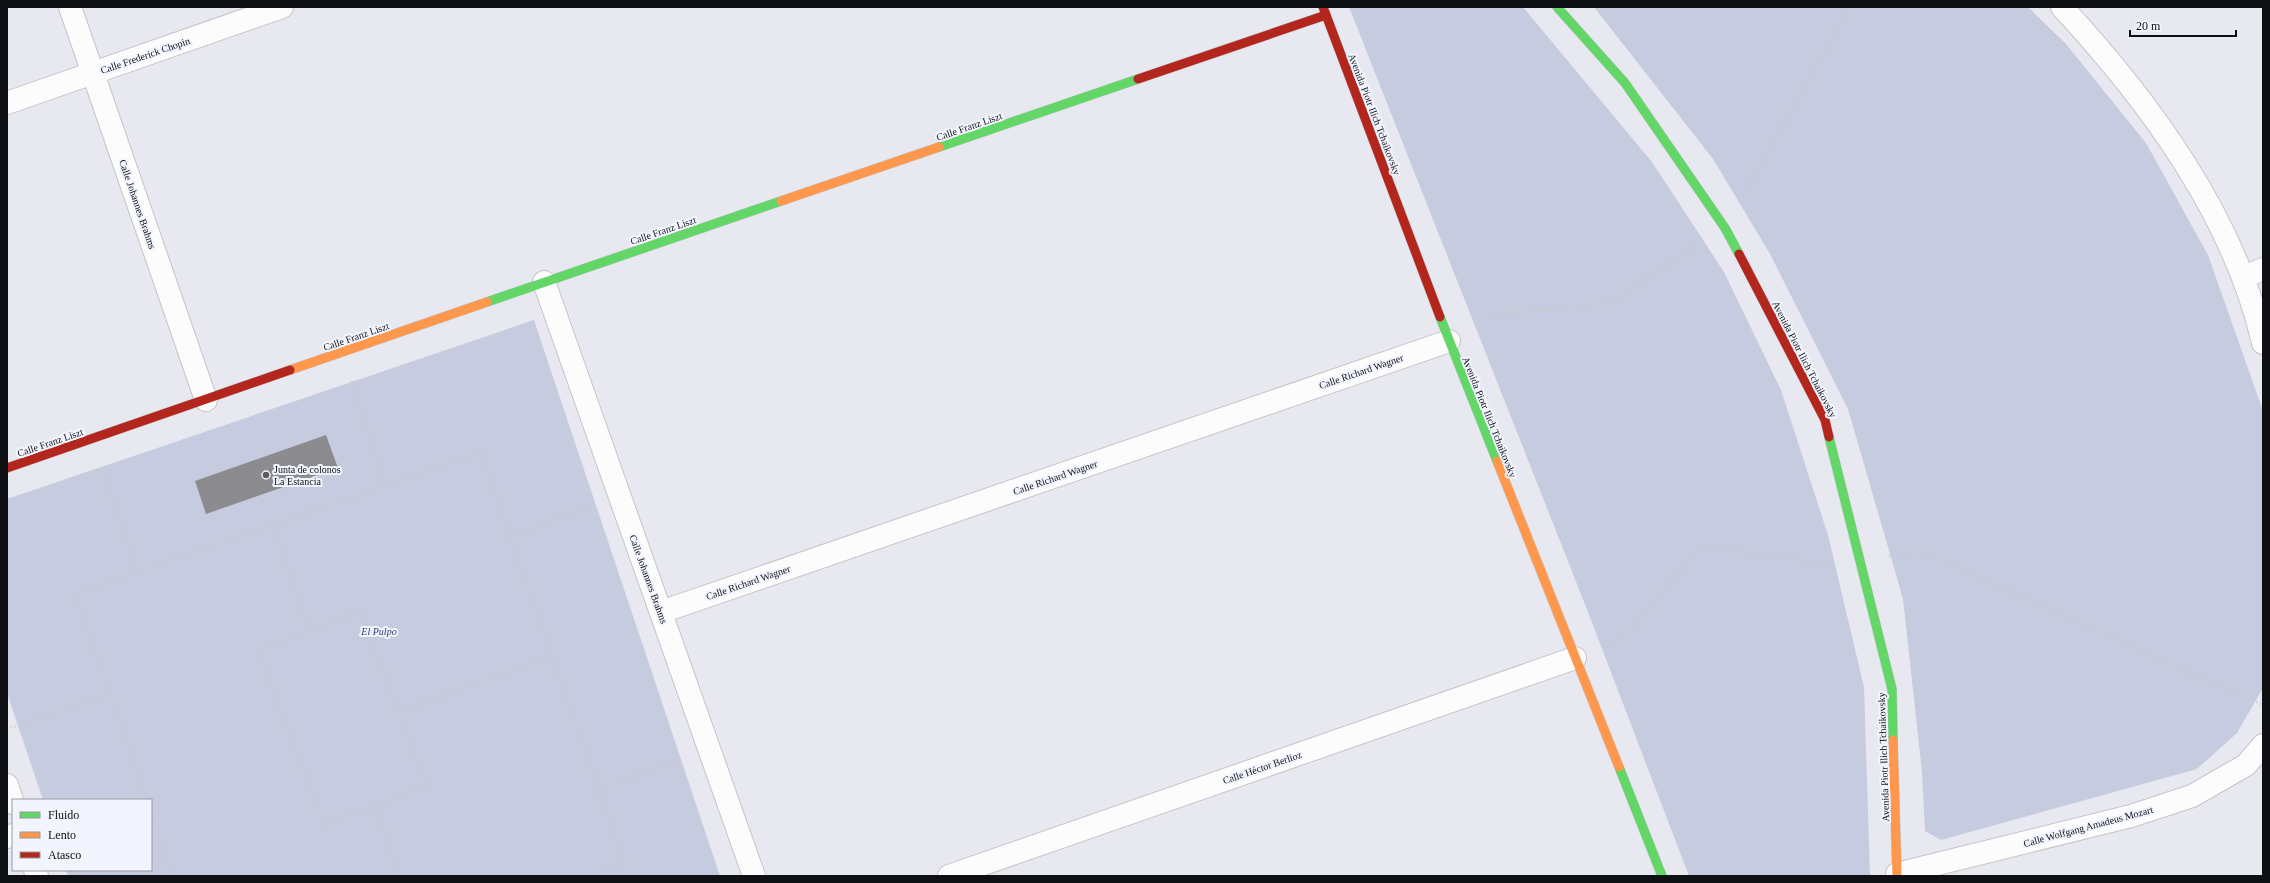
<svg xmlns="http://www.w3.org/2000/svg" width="2270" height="883" font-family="'Times New Roman',serif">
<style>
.green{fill:#c7cbe0}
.building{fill:#8c8b90}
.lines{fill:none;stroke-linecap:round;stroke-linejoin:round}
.street-casing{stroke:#c4c5ca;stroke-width:24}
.fast-casing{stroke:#c4c5ca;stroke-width:10}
.slow-casing{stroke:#c4c5ca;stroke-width:10}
.jam-casing{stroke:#c4c5ca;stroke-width:10}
.path{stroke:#cacbcd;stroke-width:2.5;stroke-dasharray:1 3;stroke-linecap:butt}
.street{stroke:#fcfcfd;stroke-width:22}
.fast{stroke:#63d668;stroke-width:9}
.slow{stroke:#ff974d;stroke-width:9}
.jam{stroke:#b3261e;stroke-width:9}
.poi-dot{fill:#5b5c61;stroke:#f2f5fe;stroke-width:1.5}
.labels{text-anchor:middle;stroke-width:4;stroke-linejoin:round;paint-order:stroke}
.street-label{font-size:10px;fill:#0f1014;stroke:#f2f5fe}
.poi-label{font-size:10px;fill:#0f1014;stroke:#f2f5fe;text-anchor:start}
.park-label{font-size:10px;font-style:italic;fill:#323977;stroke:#f2f5fe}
</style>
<rect width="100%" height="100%" fill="#e8e9f0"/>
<g class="green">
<path d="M 1349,7 L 1523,7 L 1652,162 L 1724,272 L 1781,390 L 1828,535 L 1864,687 L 1870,876 L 1689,876 L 1586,607 Z"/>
<path d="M 1594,7 L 2028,7 L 2066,44 L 2146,143 L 2208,255 L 2263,411 L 2263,688 L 2237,733 L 2197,769 L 1941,840 L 1925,831 L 1922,772 L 1903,599 L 1848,409 L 1770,254 L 1713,159 Z"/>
<path d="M 534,320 L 720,876 L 68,876 L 66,870 L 151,870 L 151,800 L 43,800 L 7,693 L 7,499 Z"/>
</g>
<path class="building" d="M 326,435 L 338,468 L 206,514 L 195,481 Z"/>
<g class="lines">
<defs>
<g id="street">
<path d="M 70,7 L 206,400"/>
<path d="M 2062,7 C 2149,101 2234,216 2263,343"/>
<path d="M 7,103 L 282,7"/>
<path d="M 2244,277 L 2263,269"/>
<path d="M 544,282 L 754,876"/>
<path d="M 661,612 L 1449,341"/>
<path d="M 7,785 L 13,803"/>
<path d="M 7,837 L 13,835"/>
<path d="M 35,870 L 37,876"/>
<path d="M 1897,874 L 2131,816 L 2192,796 L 2246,765 L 2263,745"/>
<path d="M 949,876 L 1575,658"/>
</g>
<g id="fast">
<path d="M 1557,7 L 1625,83 L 1725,228 L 1739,254"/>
<path d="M 939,147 L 1138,79"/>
<path d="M 487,302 L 781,201"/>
<path d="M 1440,317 L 1497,461"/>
<path d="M 1829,437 L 1892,689 L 1893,740"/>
<path d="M 1619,767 L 1662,876"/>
</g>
<g id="slow">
<path d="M 781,201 L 939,147"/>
<path d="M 290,370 L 487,302"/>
<path d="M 1497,461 L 1619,767"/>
<path d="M 1893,740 L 1897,876"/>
</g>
<g id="jam">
<path d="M 1323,7 L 1440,317"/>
<path d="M 1138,79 L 1326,15"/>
<path d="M 1739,254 L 1825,420 L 1829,437"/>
<path d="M 7,468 L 290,370"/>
</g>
</defs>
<use href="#street" class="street-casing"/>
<use href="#fast" class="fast-casing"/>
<use href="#slow" class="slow-casing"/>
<use href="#jam" class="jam-casing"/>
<g class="path">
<path d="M 1742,198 L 1850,7"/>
<path d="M 1475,326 L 1492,316 L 1611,302 L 1700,243"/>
<path d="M 352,381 L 385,486"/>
<path d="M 101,467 L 138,572"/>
<path d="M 272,525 L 309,631"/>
<path d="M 510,536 L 592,506"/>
<path d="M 1889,556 L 1920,551 L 2263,705"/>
<path d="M 360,611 L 427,786 L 325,825 L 258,651 Z"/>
<path d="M 1603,647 L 1624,638 L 1700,546 L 1821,563 L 1830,562"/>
<path d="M 399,712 L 552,656"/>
<path d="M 7,729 L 110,694"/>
<path d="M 598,788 L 681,760"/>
<path d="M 147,800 L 75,594 L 481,452 L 625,865 L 594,876"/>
<path d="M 375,806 L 399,876"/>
<path d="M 151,813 L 173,876"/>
</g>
<use href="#street" class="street"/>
<use href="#fast" class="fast"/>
<use href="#slow" class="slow"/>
<use href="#jam" class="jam"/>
</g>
<circle class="poi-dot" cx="266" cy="475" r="4"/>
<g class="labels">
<g class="street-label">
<text transform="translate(145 55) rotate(-19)" y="4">Calle Frederick Chopin</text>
<text transform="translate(1375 114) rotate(69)" y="4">Avenida Piotr Ilich Tchaikovsky</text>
<text transform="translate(969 126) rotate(-19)" y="4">Calle Franz Liszt</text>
<text transform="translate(138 204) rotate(71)" y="4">Calle Johannes Brahms</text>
<text transform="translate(663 230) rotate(-19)" y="4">Calle Franz Liszt</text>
<text transform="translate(356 336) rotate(-19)" y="4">Calle Franz Liszt</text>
<text transform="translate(1805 359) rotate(63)" y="4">Avenida Piotr Ilich Tchaikovsky</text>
<text transform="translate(1361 371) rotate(-19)" y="4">Calle Richard Wagner</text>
<text transform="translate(1490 417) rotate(68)" y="4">Avenida Piotr Ilich Tchaikovsky</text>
<text transform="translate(50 442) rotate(-19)" y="4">Calle Franz Liszt</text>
<text transform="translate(1055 477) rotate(-19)" y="4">Calle Richard Wagner</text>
<text transform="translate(649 579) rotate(70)" y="4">Calle Johannes Brahms</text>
<text transform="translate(748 582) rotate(-19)" y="4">Calle Richard Wagner</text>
<text transform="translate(1883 757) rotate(-92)" y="4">Avenida Piotr Ilich Tchaikovsky</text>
<text transform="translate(1262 767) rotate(-19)" y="4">Calle Héctor Berlioz</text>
<text transform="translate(2088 826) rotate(-15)" y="4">Calle Wolfgang Amadeus Mozart</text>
</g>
<g class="poi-label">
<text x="274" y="473">Junta de colonos<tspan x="274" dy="12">La Estancia</tspan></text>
</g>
<g class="park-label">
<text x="379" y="635">El Pulpo</text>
</g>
</g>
<rect width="2270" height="883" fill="none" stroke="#0f1014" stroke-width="16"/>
<rect x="12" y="799" width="140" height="72" fill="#f2f5fe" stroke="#9799a0"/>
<rect x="20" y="812" width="20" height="6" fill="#63d668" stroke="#9799a0"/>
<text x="48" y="819" font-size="12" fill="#0f1014">Fluido</text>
<rect x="20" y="832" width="20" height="6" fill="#ff974d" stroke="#9799a0"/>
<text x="48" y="839" font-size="12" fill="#0f1014">Lento</text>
<rect x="20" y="852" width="20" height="6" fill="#b3261e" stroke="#9799a0"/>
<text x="48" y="859" font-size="12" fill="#0f1014">Atasco</text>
<path d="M2130 30v6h106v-6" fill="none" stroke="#0f1014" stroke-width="2"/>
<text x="2136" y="30" font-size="12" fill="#0f1014" stroke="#f2f5fe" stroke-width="3" paint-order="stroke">20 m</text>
</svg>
